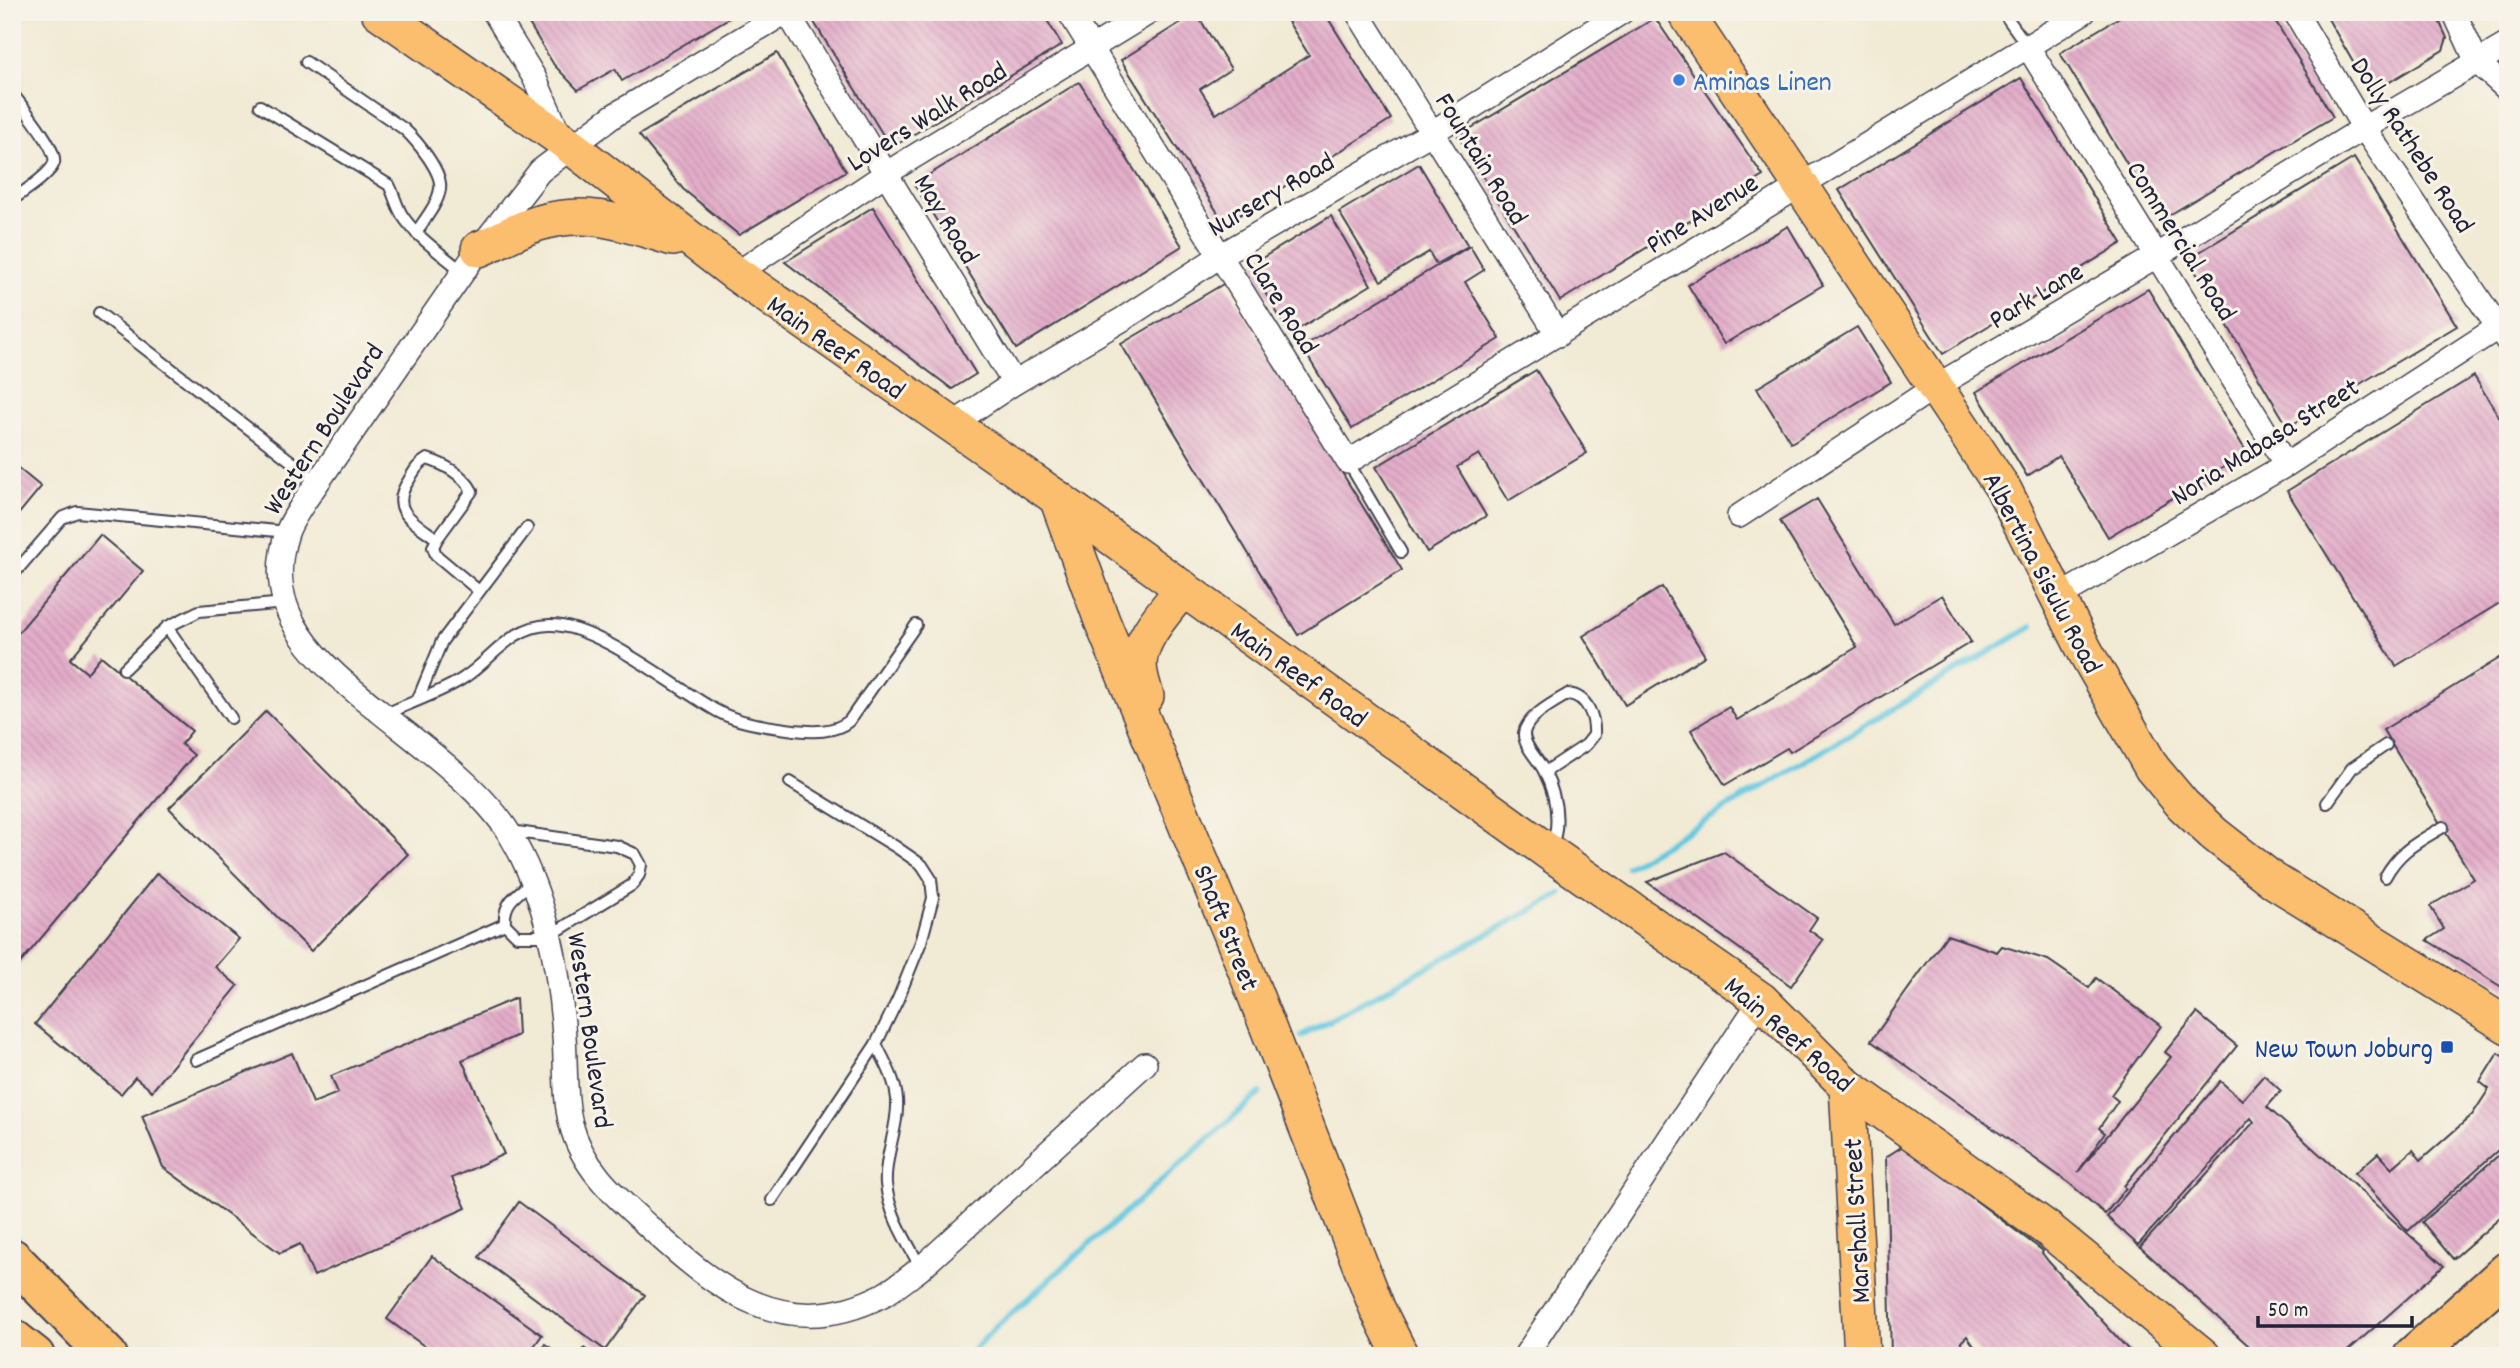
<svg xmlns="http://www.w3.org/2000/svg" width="2520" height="1368" font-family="Dekko,sans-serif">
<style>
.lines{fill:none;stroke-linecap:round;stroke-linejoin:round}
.stream{stroke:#62c7e0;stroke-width:6}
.building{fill:url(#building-back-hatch)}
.lane-casing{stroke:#414052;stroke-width:14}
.street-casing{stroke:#414052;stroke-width:26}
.primary-casing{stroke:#414052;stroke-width:38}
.highway-casing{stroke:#414052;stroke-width:42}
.lane{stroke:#fff;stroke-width:10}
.street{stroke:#fff;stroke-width:23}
.primary{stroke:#fbbd6e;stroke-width:35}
.highway{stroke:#fbbd6e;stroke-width:38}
.shop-dot{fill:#3f7fe0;stroke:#f7f3e8;stroke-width:2.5}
.transit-dot{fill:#1a4fb4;stroke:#f7f3e8;stroke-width:2.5}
.labels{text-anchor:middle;stroke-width:6;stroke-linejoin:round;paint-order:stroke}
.shop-label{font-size:28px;fill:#366cbe;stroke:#f7f3e8;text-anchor:start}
.street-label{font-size:28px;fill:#22223b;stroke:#f7f3e8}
.transit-label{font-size:28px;fill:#164399;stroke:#f7f3e8;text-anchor:end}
</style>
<defs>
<pattern id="building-back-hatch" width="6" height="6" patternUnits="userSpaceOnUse" patternTransform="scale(1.75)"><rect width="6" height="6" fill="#e3adc9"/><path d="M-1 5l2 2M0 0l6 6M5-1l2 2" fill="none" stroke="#c295ae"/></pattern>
</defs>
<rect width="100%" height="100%" fill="#f7f3e8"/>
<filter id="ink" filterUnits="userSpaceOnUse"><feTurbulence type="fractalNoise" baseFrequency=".0143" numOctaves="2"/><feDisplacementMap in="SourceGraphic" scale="14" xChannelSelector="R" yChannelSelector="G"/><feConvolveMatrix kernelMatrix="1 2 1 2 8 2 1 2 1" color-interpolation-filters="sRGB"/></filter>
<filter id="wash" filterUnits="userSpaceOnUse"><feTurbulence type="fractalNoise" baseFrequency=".00686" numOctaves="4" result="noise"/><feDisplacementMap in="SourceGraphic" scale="28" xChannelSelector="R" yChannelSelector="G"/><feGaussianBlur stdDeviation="1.57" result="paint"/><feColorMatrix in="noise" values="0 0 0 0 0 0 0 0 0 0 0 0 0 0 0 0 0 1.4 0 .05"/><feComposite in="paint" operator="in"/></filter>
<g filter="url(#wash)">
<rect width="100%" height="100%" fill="#f1ead4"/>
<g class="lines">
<g class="stream">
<path d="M 1627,867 L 2031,627"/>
<path d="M 1301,1036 L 1561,894"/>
<path d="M 968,1356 L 996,1327 L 1260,1093"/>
</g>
</g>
<g id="blocks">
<g class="building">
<path d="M 522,12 L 739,12 L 622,81 L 615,69 L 578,90 L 554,65 Z"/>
<path d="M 830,12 L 1042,12 L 1062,45 L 891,148 L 814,22 Z"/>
<path d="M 1282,12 L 1324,12 L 1391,119 L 1225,224 L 1121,60 L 1196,13 L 1231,69 L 1200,89 L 1216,114 L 1309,55 Z"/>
<path d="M 2128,12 L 2270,12 L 2333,117 L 2161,220 L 2060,53 Z"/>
<path d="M 2324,12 L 2435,12 L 2447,38 L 2443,50 L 2371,93 Z"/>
<path d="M 1655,18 L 1763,176 L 1560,301 L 1458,136 Z"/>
<path d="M 777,53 L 846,171 L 739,235 L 683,189 L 639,135 Z"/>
<path d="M 2021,78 L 2122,243 L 1943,354 L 1839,190 Z"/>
<path d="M 1079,82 L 1182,246 L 1016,349 L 914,184 Z"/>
<path d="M 2354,158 L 2457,326 L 2288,427 L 2188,259 Z"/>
<path d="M 1419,164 L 1468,246 L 1436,264 L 1429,252 L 1381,281 L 1339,212 Z"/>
<path d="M 873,207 L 976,374 L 952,389 L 785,262 Z"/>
<path d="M 1331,216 L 1371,285 L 1290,334 L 1249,266 Z"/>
<path d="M 1788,226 L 1823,285 L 1724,344 L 1688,285 Z"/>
<path d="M 1470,246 L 1484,270 L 1465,282 L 1500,339 L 1352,429 L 1302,347 Z"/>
<path d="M 1225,283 L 1402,570 L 1298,635 L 1121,344 Z"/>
<path d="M 2148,289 L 2247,453 L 2108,537 L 2059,456 L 2027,476 L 1976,392 Z"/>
<path d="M 1857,327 L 1891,382 L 1791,443 L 1757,388 Z"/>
<path d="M 1536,370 L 1587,453 L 1508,501 L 1479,454 L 1457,467 L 1486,516 L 1427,552 L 1376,467 Z"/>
<path d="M 2474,376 L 2508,431 L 2508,598 L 2396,666 L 2287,491 Z"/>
<path d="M 12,463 L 41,487 L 12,522 Z"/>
<path d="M 1817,499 L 1894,624 L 1942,595 L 1971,642 L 1790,752 L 1787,748 L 1725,785 L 1691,730 L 1729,707 L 1737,720 L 1857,647 L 1780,521 Z"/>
<path d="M 100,535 L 143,571 L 70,659 L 87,673 L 101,656 L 192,731 L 181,744 L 194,755 L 12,973 L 12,640 Z"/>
<path d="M 1662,587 L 1705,656 L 1625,705 L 1583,636 Z"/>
<path d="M 2508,653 L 2508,991 L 2427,940 L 2444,929 L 2430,906 L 2474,879 L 2383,730 Z"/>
<path d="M 266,711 L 408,854 L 311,951 L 169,808 Z"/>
<path d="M 1724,852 L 1817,918 L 1809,930 L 1823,940 L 1791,986 L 1647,882 Z"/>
<path d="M 157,873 L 239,939 L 215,967 L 238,986 L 152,1091 L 135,1077 L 121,1094 L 35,1024 Z"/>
<path d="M 1947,935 L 1997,952 L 2002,946 L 2048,960 L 2089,988 L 2096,978 L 2161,1026 L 2111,1095 L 2118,1101 L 2099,1128 L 2105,1133 L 2078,1172 L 2171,1057 L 2165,1052 L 2197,1013 L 2237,1046 L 2124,1186 L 2126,1188 L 2105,1214 L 2069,1183 L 1871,1041 Z"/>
<path d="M 516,998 L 518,1035 L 462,1060 L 504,1154 L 452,1178 L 466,1208 L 314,1276 L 300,1244 L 280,1253 L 163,1167 L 142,1116 L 292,1053 L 313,1103 L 338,1093 L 331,1076 Z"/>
<path d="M 2498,1053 L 2508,1060 L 2508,1141 L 2408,1231 L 2355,1173 L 2378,1153 L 2392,1168 L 2413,1150 L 2421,1160 L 2472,1115 L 2489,1089 L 2480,1082 Z"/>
<path d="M 2264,1075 L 2281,1091 L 2267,1107 L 2444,1266 L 2342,1356 L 2260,1356 L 2140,1247 L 2254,1122 L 2251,1118 L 2138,1245 L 2107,1217 L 2220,1081 L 2242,1100 Z"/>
<path d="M 1903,1146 L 2043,1251 L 2042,1253 L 2049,1262 L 2134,1356 L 1981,1356 L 1967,1336 L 1961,1342 L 1960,1356 L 1891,1356 L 1886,1157 Z"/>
<path d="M 2508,1147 L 2508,1211 L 2453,1259 L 2422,1222 Z"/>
<path d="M 519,1202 L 645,1295 L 605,1350 L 479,1257 Z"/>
<path d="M 432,1256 L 542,1335 L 527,1356 L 438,1356 L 387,1319 Z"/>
<path d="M 545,1344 L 563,1356 L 537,1356 Z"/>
<path d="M 584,1348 L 594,1356 L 577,1356 Z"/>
</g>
</g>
</g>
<g filter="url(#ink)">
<use href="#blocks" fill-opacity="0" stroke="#414052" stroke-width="2"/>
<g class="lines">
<defs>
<g id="lane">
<path d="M 2003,12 L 2028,47"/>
<path d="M 306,62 L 404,129 C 416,140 443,172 440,189 C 438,204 424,220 416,233"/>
<path d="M 12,93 C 22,106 58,149 54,163 C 50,175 23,192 12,200"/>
<path d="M 260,106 L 389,185 C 394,194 396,205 402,215 C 417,238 442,254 463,272"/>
<path d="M 99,313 L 318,482"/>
<path d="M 1348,462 L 1401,552"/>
<path d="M 437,539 L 472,491 C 464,475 444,464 427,459 C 418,464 414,471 409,480 C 388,510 413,521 437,539 L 433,547 L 436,555 L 479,591"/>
<path d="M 12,576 L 62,518 L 77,512 L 287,532"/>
<path d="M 124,669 L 167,627"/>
<path d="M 418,699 L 442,641 L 527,528"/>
<path d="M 384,715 C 408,703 444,692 465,677 C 493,658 512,626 549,625 C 596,623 675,688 717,711 C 741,724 767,726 794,730 C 813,732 834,733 849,721 L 916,625"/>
<path d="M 231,718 L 167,627 L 199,611 L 285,603"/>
<path d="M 1545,772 L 1586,745 L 1594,735 C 1595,718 1588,696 1568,694 C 1555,702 1527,716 1524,733 C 1523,746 1539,760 1544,771 C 1557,797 1561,823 1551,849"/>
<path d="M 790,782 L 896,847 L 922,865 L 931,879 L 933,898 L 921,942 L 898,999 L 876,1044 C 885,1062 895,1079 897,1099 C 899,1127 884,1156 886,1184 C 889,1215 907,1242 921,1268"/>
<path d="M 2327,803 L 2352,768 L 2386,745"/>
<path d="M 510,831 L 617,846 L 635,854 L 641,865 L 639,875 L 632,885 L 549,936 L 517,936 L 505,924 C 503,901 517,895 533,881"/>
<path d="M 2385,877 C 2400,850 2418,842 2443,827"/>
<path d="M 196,1060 L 505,924"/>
<path d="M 772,1200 L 876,1044"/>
</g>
<g id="street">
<path d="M 494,12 L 534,77 L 560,136"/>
<path d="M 786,12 L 613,116 L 540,171 L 479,249 L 304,502 C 298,512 290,523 287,533 C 259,616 323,666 380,712 C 421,745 481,788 509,833 C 546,894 559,966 564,1036 C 566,1062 564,1100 571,1124 C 582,1168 616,1197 648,1226 C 717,1290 786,1345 883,1295 C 896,1288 909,1277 921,1268 L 1145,1064"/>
<path d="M 787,12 L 1014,383"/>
<path d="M 1069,12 L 1348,462 L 2084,12"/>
<path d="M 1357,12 L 1558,335"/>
<path d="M 2295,12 L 2364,128 L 2508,342"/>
<path d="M 2454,12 L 2477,62 L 2508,90"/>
<path d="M 2028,47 L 2286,465"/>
<path d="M 736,274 L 887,173 L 1150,12"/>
<path d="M 950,426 L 1014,383 L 1123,319 L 1220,256 L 1433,132 L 1622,12"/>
<path d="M 1739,516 L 1935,387 L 2158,255 L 2364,128 L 2508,44"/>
<path d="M 2058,597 L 2286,465 L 2497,328"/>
<path d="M 1525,1356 L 1761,1000"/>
</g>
<g id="primary">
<path d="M 379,12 L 561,139 L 736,274 L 1057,498 L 1550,853 L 1761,1000 L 1847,1086 L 2049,1230 L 2203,1356"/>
<path d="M 1685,12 L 2004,490 L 2085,651 L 2152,768 L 2183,805 L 2214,834 L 2274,881 L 2508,1026"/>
<path d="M 479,249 C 499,241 518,229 539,223 C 589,208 626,224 673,238"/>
<path d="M 1057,498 L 1102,621 L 1237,948 L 1377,1308 L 1401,1356"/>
<path d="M 1146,696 C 1143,686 1139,675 1139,664 C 1140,636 1167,610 1183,588"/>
<path d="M 1847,1086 L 1862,1356"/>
</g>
<g id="highway">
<path d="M 12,1258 L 108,1356"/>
<path d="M 12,1338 L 35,1356"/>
<path d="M 2413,1356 L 2508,1271"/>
</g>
</defs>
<use href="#lane" class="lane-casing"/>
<use href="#street" class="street-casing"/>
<use href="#primary" class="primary-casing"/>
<use href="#highway" class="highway-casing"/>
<use href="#lane" class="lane"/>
<use href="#street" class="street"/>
<use href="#primary" class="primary"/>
<use href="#highway" class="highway"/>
</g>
</g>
<circle class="shop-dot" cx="1679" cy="80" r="7"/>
<rect class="transit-dot" x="2440" y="1040" width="14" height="14" rx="3.5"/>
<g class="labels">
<g class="shop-label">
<text x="1693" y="90">Aminas Linen</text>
</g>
<g class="street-label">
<text transform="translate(926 115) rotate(-32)" y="10">Lovers Walk Road</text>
<text transform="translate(2414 144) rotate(57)" y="10">Dolly Rathebe Road</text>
<text transform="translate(1483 158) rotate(58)" y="10">Fountain Road</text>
<text transform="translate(1270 193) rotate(-30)" y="10">Nursery Road</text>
<text transform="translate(1701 212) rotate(-32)" y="10">Pine Avenue</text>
<text transform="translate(948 218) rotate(59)" y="10">May Road</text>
<text transform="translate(2183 240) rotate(58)" y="10">Commercial Road</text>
<text transform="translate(2035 294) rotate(-31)" y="10">Park Lane</text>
<text transform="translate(1283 302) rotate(58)" y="10">Clare Road</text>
<text transform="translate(837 346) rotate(35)" y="10">Main Reef Road</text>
<text transform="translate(322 428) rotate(-57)" y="10">Western Boulevard</text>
<text transform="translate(2264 440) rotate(-32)" y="10">Noria Mabasa Street</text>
<text transform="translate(2044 572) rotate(62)" y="10">Albertina Sisulu Road</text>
<text transform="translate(1300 673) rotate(36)" y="10">Main Reef Road</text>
<text transform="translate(1228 927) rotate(68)" y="10">Shaft Street</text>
<text transform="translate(592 1030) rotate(82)" y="10">Western Boulevard</text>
<text transform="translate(1790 1033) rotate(41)" y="10">Main Reef Road</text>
<text transform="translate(1855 1221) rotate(-93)" y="10">Marshall Street</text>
</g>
<g class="transit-label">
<text x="2433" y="1057">New Town Joburg</text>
</g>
</g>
<rect width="2520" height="1368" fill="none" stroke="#f7f3e8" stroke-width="42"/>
<path d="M2258 1316v10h154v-10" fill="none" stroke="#22223b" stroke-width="3.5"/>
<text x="2268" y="1316" font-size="21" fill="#22223b" stroke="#f7f3e8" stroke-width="5" paint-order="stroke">50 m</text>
</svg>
